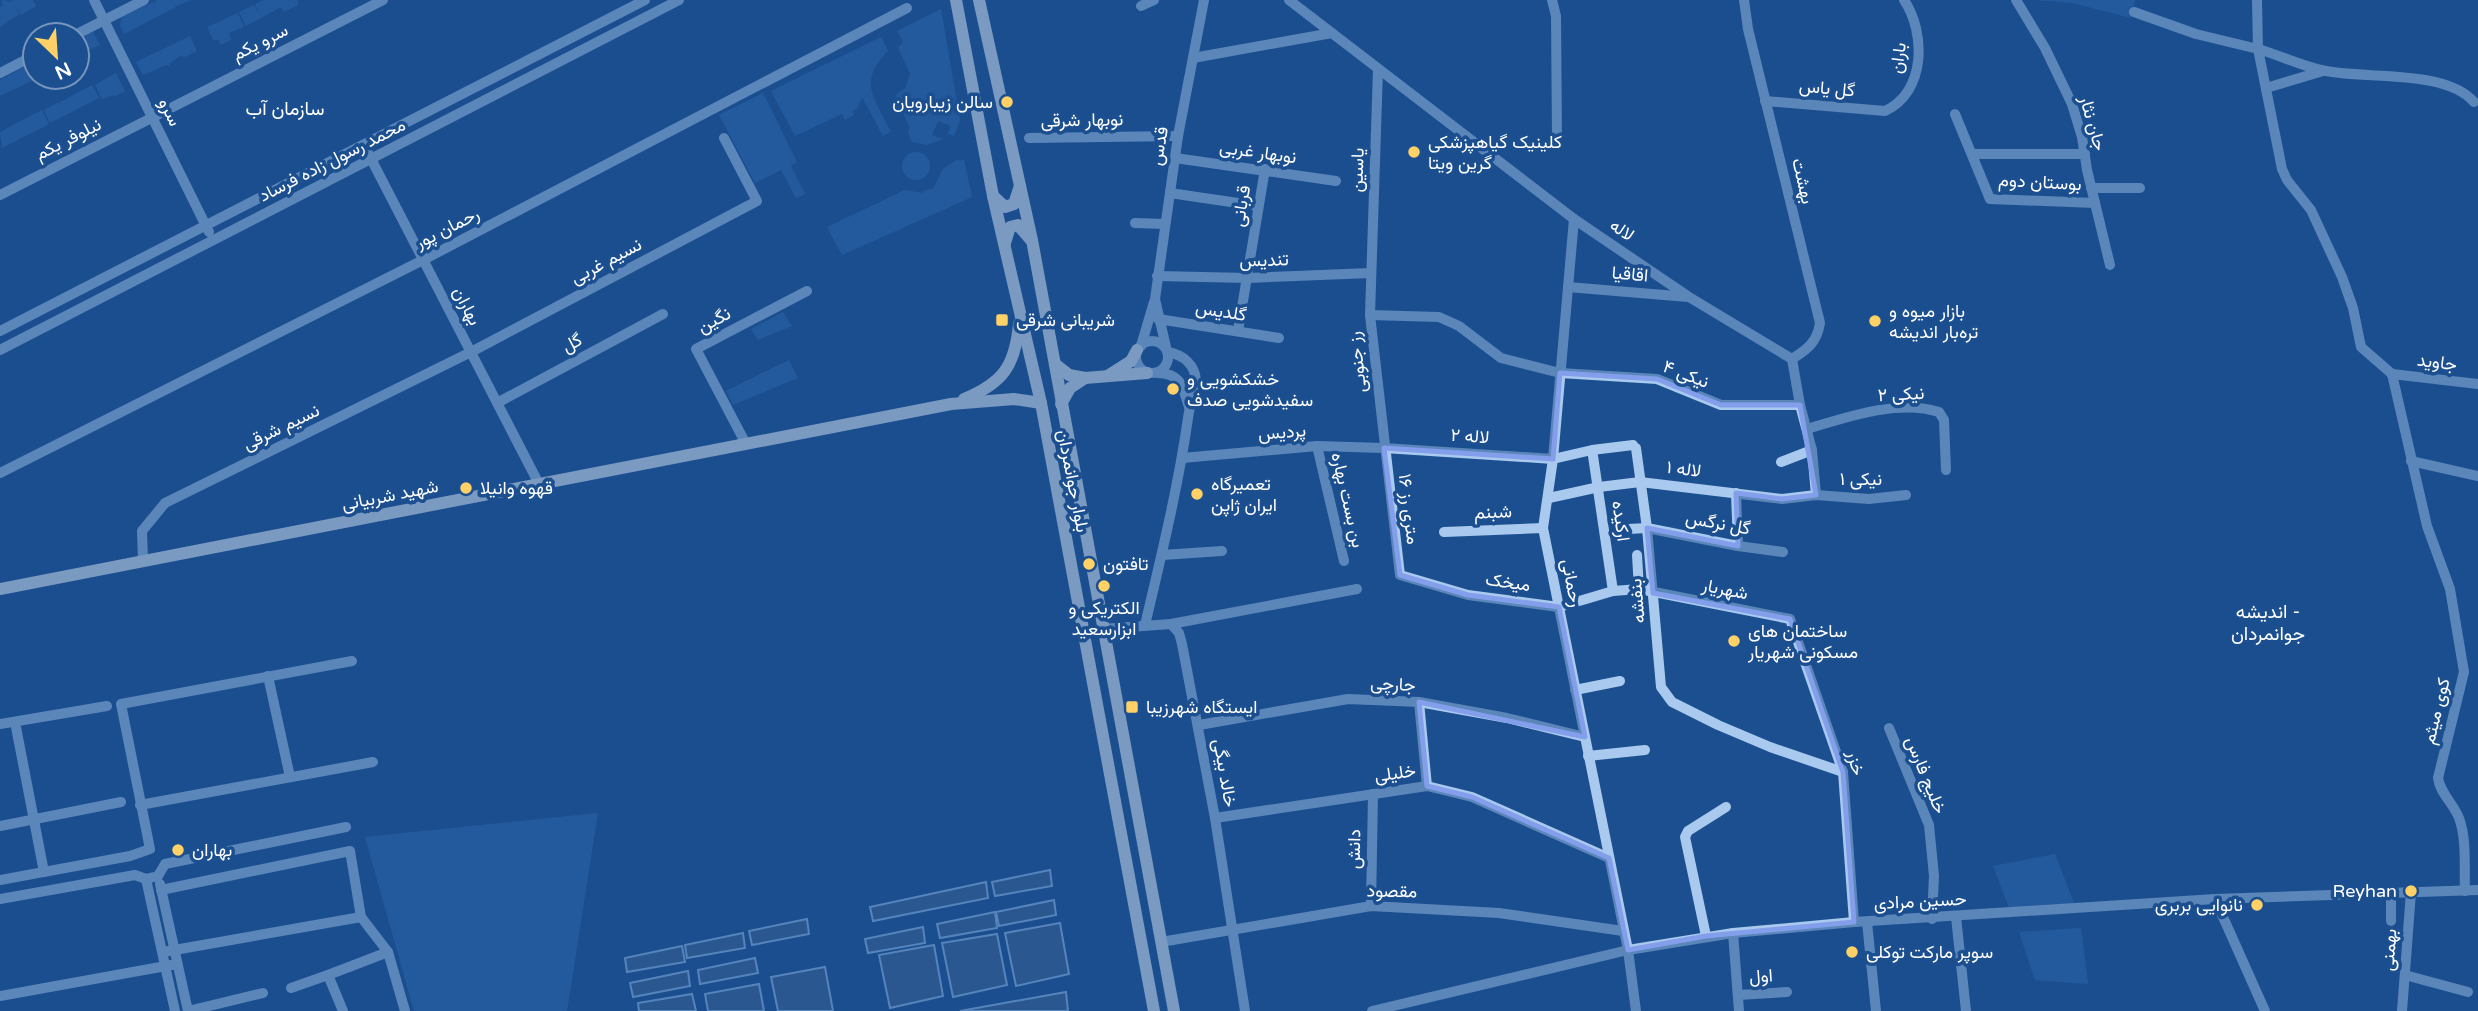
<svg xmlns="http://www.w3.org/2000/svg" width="2478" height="1011" font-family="'Varela Round',Vazirmatn,sans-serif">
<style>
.green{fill:#2e69ad}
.water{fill:#3c6290;stroke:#9cc4f0;stroke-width:2}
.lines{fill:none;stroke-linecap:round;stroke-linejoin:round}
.minor{stroke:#a9c9ee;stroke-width:10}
.major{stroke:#f0f6ff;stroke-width:12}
.marked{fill:none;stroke:#839eea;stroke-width:5;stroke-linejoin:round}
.poi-dot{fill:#ffd166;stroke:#1b4f8f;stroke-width:2.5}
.labels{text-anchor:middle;stroke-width:7;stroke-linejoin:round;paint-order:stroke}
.street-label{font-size:18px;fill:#fff;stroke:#1b4f8f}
.poi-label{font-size:18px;fill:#fff;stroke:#1b4f8f;text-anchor:start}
.neighbourhood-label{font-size:19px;fill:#fff;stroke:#1b4f8f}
</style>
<rect width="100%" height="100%" fill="#1b4f8f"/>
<g class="green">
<path d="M 4,0 L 10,2 L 14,0 L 33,0 L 36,6 L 21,15 L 15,5 L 19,14 L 0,27 L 0,7 L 3,6 L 1,1 Z"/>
<path d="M 157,0 L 191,0 L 177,6 L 175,4 L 176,7 L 124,34 L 120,25 L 122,16 L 154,2 L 156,6 L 155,1 Z"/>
<path d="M 264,0 L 298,0 L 298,5 L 284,12 L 281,7 L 246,26 L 239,12 L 254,5 L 260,16 L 255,4 Z"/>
<path d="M 2034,0 L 2135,0 L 2131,18 L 2072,3 Z"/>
<path d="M 941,9 L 960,120 L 954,136 L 948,134 L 951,126 L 938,121 L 932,135 L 943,139 L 927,145 L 912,142 L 908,132 L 910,128 L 895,96 L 905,88 L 910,74 L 898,47 L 903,42 L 897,31 Z"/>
<path d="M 238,13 L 244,27 L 229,33 L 231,40 L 221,45 L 218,39 L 214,41 L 207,27 Z"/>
<path d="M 93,32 L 100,45 L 77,55 L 77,40 Z"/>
<path d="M 190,36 L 197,51 L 185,57 L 180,56 L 170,63 L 170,66 L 166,65 L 143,75 L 136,62 Z"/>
<path d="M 881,37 L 888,51 C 857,82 875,98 891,132 L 883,136 L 862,97 L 857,109 L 852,111 L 854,115 L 845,120 L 842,114 L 795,136 L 771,91 Z"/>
<path d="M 35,61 L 35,77 L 40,77 L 0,96 L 0,80 Z"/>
<path d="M 116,73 L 125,91 L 115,97 L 114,95 L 102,99 L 95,85 Z"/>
<path d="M 92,85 L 99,98 L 50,123 L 44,110 L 59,102 L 63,108 L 60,102 Z"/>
<path d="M 763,93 L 797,162 L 791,166 L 805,194 L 796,198 L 781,170 L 755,183 L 719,115 Z"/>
<path d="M 42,110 L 49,124 L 2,148 L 0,132 Z"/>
<circle cx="916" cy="166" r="14"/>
<path d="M 958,159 L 959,161 L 964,160 L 972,197 L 842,255 L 827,227 L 905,190 L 923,193 L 925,190 L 933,189 L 943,169 Z"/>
<path d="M 783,312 L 792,326 L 758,340 L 751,329 Z"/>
<path d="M 789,360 L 798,378 L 733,405 L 726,391 Z"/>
<path d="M 598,813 L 567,1011 L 414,1011 L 365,837 Z"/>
<path d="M 2055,854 L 2076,908 L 2011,913 L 1993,866 Z"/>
<path d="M 2081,928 L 2088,984 L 2035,980 L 2019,932 Z"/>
</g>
<g class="water">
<path d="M 1050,870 L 1052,886 L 995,896 L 992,882 Z"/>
<path d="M 986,882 L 988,898 L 873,921 L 870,907 Z"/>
<path d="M 1054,900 L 1056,915 L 999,926 L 996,912 Z"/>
<path d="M 995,912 L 997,928 L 940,938 L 937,924 Z"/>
<path d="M 807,919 L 809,934 L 752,945 L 749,931 Z"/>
<path d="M 1060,923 L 1069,974 L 1016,986 L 1005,933 Z"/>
<path d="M 923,927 L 925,943 L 868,953 L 865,939 Z"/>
<path d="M 743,933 L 745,948 L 687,958 L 685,945 Z"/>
<path d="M 997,934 L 1007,985 L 953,997 L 942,943 Z"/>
<path d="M 934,945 L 943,996 L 890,1008 L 879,955 Z"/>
<path d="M 682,946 L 685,962 L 627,972 L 625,958 Z"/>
<path d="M 755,958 L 758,973 L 700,984 L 698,970 Z"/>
<path d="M 825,967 L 833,1011 L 778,1011 L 771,977 Z"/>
<path d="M 688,971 L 690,986 L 633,997 L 630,983 Z"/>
<path d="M 759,984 L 764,1011 L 708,1011 L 705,994 Z"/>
<path d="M 1066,992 L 1068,1011 L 960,1011 Z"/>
<path d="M 692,994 L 696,1011 L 639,1011 L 638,1003 Z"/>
</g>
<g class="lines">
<g class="minor">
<path d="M 94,0 L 209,232"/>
<path d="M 1289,0 L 1574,219 L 1689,297 L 1792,359 L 1800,405 L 1812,450 L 1816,495"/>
<path d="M 1552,0 L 1556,16 L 1557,140"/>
<path d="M 1744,0 L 1748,29 L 1820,323 C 1817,342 1808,349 1792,359"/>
<path d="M 2016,0 L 2045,48 L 2072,104 L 2082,137 L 2087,170 L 2110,265"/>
<path d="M 1141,6 L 1154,0"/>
<path d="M 2134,12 L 2196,34 L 2258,49 L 2257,0"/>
<path d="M 75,35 L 144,0"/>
<path d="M 1193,58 L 1332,33"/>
<path d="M 1378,69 L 1370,315 L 1400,575 L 1468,595 L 1559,607 L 1613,591 L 1639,589 L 1790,619 L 1843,772 L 1854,922"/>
<path d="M 0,73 L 35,55"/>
<path d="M 2266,88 L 2323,71"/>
<path d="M 1765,101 L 1885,111 C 1926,92 1926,33 1904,0"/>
<path d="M 1955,114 L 1990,199 L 2095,203"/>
<path d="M 1029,138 L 1178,136"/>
<path d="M 368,153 L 539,484"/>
<path d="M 1972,154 L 2085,154"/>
<path d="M 1175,158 L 1336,181"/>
<path d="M 2091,188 L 2140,188"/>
<path d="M 1170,193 L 1258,206"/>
<path d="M 0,195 L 383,0"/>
<path d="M 1574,219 L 1553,459 L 1543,528 L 1628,950 L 1636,1011"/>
<path d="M 1135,223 L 1165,224"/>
<path d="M 1157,276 L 1248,278 L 1371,273"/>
<path d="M 1568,287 L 1688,297"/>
<path d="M 1370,315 L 1439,317 L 1459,326 L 1501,358 L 1560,373 L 1657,379 L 1721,405 L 1800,405"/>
<path d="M 1158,319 L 1279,338"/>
<path d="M 0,331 L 645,0"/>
<path d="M 1238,331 L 1265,169"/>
<circle cx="1152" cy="357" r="16"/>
<path d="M 1141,346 L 1154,302"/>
<path d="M 1166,347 L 1155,299 L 1178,136 L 1204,0"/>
<path d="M 0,350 L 679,0"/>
<path d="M 1158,373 C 1182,374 1182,386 1189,407"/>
<path d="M 2392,374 L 2361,347 L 2353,308 L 2342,277 L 2311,210 L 2287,180 L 2282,169 L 2258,49 C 2279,55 2299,65 2321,70 C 2361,80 2445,68 2474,102"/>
<path d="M 2392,374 L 2427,526 L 2450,589 L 2464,672 L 2438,778 C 2440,793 2453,803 2459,818 C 2467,839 2464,868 2465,891"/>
<path d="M 2392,374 L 2478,384"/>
<path d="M 497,403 L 663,314"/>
<path d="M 1807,429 C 1847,417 1898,399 1939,412 L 1944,420 L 1946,470"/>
<path d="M 746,444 L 696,349 L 807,291"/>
<path d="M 1317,446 L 1344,561"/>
<path d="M 1636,448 L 1647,528 L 1661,687 L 1672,702 L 1718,725 L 1770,747 L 1843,772"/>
<path d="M 1593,456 L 1613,591"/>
<path d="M 1182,458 L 1317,446 L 1384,448 L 1553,459 L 1592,450 L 1633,445"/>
<path d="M 2411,461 L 2478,476"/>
<path d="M 1781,462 L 1812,450"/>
<path d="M 0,473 L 423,260 L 907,8"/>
<path d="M 1736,493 L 1738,546"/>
<path d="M 1549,498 L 1599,487 L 1640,482 L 1782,499 L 1816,495 L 1869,499 L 1906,495"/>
<path d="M 1628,529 L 1647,528 L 1738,546 L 1783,552"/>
<path d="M 1444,532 L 1543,528"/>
<path d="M 1162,555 L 1222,551"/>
<path d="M 1637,555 L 1639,589"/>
<path d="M 143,561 L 142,531 L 165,503 L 471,352 L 757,201 L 724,138"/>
<path d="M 1171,624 L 1179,633 L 1182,644 L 1215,818 L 1245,1011"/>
<path d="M 1145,625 C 1161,557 1178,488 1188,418 C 1189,406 1196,392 1196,381 C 1195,364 1183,355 1168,352"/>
<path d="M 1102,629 L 1171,624 L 1357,589"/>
<path d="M 268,676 L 290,777"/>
<path d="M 1575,690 L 1620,681"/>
<path d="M 1419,702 L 1427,786"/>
<path d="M 15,722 L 44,872"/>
<path d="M 0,724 L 107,706"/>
<path d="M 1199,725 L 1348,699 L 1419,702 L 1507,718 L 1585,737"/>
<path d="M 1889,728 L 1929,825 L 1934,876 L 1932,919"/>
<path d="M 1588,756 L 1645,750"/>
<path d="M 140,805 L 373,762"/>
<path d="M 1215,818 L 1427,786 L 1472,797 L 1609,858"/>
<path d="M 0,826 L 121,802"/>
<path d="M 146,879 L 175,1011"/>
<path d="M 0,880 L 130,856 L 150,849 L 121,704 L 352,661"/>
<path d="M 160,884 L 188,1011 L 263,993"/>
<path d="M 161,890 L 350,851 L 361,917 L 388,952"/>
<path d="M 0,899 L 135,875 L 146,879 L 158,876 L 165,864 L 346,827"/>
<path d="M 2215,899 L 2265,1011"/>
<path d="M 1371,906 L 1373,794"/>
<path d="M 1956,917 L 1966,1011"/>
<path d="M 2391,921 L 2391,892"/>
<path d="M 1867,922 L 1876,1011"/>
<path d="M 1733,933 L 1739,1011"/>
<path d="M 1706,936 L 1685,837 L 1688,831 L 1726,807"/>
<path d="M 1161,942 L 1371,906 L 1499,913 L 1623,931"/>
<path d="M 163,952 L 361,917"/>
<path d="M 2405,975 L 2468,992"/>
<path d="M 291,988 L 328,975"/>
<path d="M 1738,995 L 1787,992"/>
<path d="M 0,996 L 177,964"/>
<path d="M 343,1011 L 328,975 L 388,952 L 405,1011"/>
<path d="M 1372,1011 L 1628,950 L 1733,933 L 1854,922 L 2215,899 L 2478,890"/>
<path d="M 2402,1011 L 2411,892"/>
</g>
<g class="major">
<path d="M 956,0 L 993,196 L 1041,403 L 1154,1011"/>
<path d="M 979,0 L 1032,240 L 1174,1011"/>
<path d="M 993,196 L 1005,207 L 1014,204 L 1020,186"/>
<path d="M 1005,243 L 1010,227 L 1018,225 L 1031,240"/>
<path d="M 1055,364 L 1069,375 L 1085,378 L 1147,373"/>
<path d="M 1109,375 L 1131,361 L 1137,350"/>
<path d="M 964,399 C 1003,383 1015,366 1019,324"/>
<path d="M 1061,404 L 1070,388 L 1085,378"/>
<path d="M 0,589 L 951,404 L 1014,399 L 1041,403"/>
</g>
</g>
<path d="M0 0H2478V1011H0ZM 1560,373 L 1657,379 L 1721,405 L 1800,405 L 1816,495 L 1782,499 L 1736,493 L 1738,546 L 1647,528 L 1653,593 L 1790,619 L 1843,772 L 1854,922 L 1706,936 L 1628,950 L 1609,858 L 1472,797 L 1427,786 L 1419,702 L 1585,737 L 1559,607 L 1468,595 L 1400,575 L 1384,448 L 1553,459 Z" fill="#1b4f8f" fill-opacity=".55" fill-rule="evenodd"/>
<path class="marked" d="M 1560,373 L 1657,379 L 1721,405 L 1800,405 L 1816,495 L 1782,499 L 1736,493 L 1738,546 L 1647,528 L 1653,593 L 1790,619 L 1843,772 L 1854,922 L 1706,936 L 1628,950 L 1609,858 L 1472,797 L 1427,786 L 1419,702 L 1585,737 L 1559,607 L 1468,595 L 1400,575 L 1384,448 L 1553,459 Z"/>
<g class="poi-dot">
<circle cx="1007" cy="102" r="7"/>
<circle cx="1414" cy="152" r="7"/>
<rect x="995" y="313" width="14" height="14" rx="3.5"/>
<circle cx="1875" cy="321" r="7"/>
<circle cx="1173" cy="389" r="7"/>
<circle cx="466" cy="488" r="7"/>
<circle cx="1197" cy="494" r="7"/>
<circle cx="1089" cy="564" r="7"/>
<circle cx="1104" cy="586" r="7"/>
<circle cx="1734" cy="641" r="7"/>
<rect x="1125" y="700" width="14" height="14" rx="3.5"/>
<circle cx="178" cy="850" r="7"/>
<circle cx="2411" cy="891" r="7"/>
<circle cx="2257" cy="905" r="7"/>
<circle cx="1852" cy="952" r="7"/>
</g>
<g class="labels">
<g class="street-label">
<text transform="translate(260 42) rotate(-27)" y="6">سرو یکم</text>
<text transform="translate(1898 58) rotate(-83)" y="6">باران</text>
<text transform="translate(1827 88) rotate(5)" y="6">گل یاس</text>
<text transform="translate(170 112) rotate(64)" y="6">سرو</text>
<text transform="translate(1082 120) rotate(-1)" y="6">نوبهار شرقی</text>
<text transform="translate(2093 123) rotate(74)" y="6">جان نثار</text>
<text transform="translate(68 139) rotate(-27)" y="6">نیلوفر یکم</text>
<text transform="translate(1159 146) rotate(-81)" y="6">قدس</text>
<text transform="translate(1258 152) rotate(8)" y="6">نوبهار غربی</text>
<text transform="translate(332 160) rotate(-27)" y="6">محمد رسول زاده فرساد</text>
<text transform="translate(1357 170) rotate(-88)" y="6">یاسین</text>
<text transform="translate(1803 181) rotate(77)" y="6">بهشت</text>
<text transform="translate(2040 182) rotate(3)" y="6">بوستان دوم</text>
<text transform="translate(1241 206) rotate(-81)" y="6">قربانی</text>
<text transform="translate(447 228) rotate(-27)" y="6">رحمان پور</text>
<text transform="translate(1622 230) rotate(34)" y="6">لاله</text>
<text transform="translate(1264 260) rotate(-2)" y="6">تندیس</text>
<text transform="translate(606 261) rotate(-28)" y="6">نسیم غربی</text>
<text transform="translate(1630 274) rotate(5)" y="6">اقاقیا</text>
<text transform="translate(467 306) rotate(63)" y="6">بهاران</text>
<text transform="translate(1221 311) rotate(9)" y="6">گلدیس</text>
<text transform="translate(714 320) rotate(-28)" y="6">نگین</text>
<text transform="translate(572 343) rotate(-28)" y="6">گل</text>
<text transform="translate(1357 362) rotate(-96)" y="6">رز جنوبی</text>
<text transform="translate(2437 362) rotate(7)" y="6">جاوید</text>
<text transform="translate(1686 374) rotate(21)" y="6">نیکی ۴</text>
<text transform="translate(1901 394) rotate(-3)" y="6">نیکی ۲</text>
<text transform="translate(281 427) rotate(-26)" y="6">نسیم شرقی</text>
<text transform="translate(1282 432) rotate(-5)" y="6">پردیس</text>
<text transform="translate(1470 436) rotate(4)" y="6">لاله ۲</text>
<text transform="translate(1684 469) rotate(7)" y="6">لاله ۱</text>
<text x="1861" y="485">نیکی ۱</text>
<text transform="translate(1073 481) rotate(79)" y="6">بلوار جوانمردان</text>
<text transform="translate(390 495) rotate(-11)" y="6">شهید شربیانی</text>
<text transform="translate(1348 500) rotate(77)" y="6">بن بست بهاره</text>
<text transform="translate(1409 509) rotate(83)" y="6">۱۶ متری رز</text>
<text transform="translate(1493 512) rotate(-2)" y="6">شبنم</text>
<text transform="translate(1621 521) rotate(82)" y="6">ارکیده</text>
<text transform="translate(1718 523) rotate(10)" y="6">گل نرگس</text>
<text transform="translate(1508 582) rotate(8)" y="6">میخک</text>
<text transform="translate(1572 583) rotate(79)" y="6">رحمانی</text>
<text transform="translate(1725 589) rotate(11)" y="6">شهریار</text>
<text transform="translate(1637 601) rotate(-95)" y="6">بنفشه</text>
<text transform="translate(1393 684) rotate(3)" y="6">جارچی</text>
<text transform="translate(2436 711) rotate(-76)" y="6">کوی میثم</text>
<text transform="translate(1856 763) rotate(76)" y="6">خزر</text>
<text transform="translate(1225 773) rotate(80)" y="6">خالد بیگی</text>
<text transform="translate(1395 773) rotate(-8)" y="6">خلیلی</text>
<text transform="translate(1926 775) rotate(68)" y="6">خلیج فارس</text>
<text transform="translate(1354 849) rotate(-89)" y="6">دانش</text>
<text transform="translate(1392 891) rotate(1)" y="6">مقصود</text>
<text transform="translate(1920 901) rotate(-3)" y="6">حسین مرادی</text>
<text transform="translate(2389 950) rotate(-86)" y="6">بهمنی</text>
<text transform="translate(1761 976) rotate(-4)" y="6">اول</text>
</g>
<g class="poi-label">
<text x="993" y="108" text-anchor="end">سالن زیبارویان</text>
<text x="1428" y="148">کلینیک گیاهپزشکی<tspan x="1428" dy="21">گرین ویتا</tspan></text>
<text x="1889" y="317">بازار میوه و<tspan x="1889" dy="21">تره‌بار اندیشه</tspan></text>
<text x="1016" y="326">شریبانی شرقی</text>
<text x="1187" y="385">خشکشویی و<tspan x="1187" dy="21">سفیدشویی صدف</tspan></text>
<text x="1211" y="490">تعمیرگاه<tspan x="1211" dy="21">ایران ژاپن</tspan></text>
<text x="480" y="494">قهوه وانیلا</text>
<text x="1103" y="570">تافتون</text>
<text x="1104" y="614" text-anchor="middle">الکتریکی و<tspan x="1104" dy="21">ابزارسعید</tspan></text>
<text x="1748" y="637">ساختمان های<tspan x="1748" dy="21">مسکونی شهریار</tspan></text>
<text x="1146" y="713">ایستگاه شهرزیبا</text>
<text x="192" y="856">بهاران</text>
<text x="2397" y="897" text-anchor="end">Reyhan</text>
<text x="2243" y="911" text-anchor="end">نانوایی بربری</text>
<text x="1866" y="958">سوپر مارکت توکلی</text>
</g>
<g class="neighbourhood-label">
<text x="285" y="115">سازمان آب</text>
<text x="2268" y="618">اندیشه -<tspan x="2268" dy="22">جوانمردان</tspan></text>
</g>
</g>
<g transform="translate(56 56) rotate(155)"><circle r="33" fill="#1b4f8f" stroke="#7695bc" stroke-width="2"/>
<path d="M0-5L12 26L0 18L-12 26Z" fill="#ffd166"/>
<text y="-10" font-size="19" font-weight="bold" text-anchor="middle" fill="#ffffff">N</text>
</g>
</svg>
